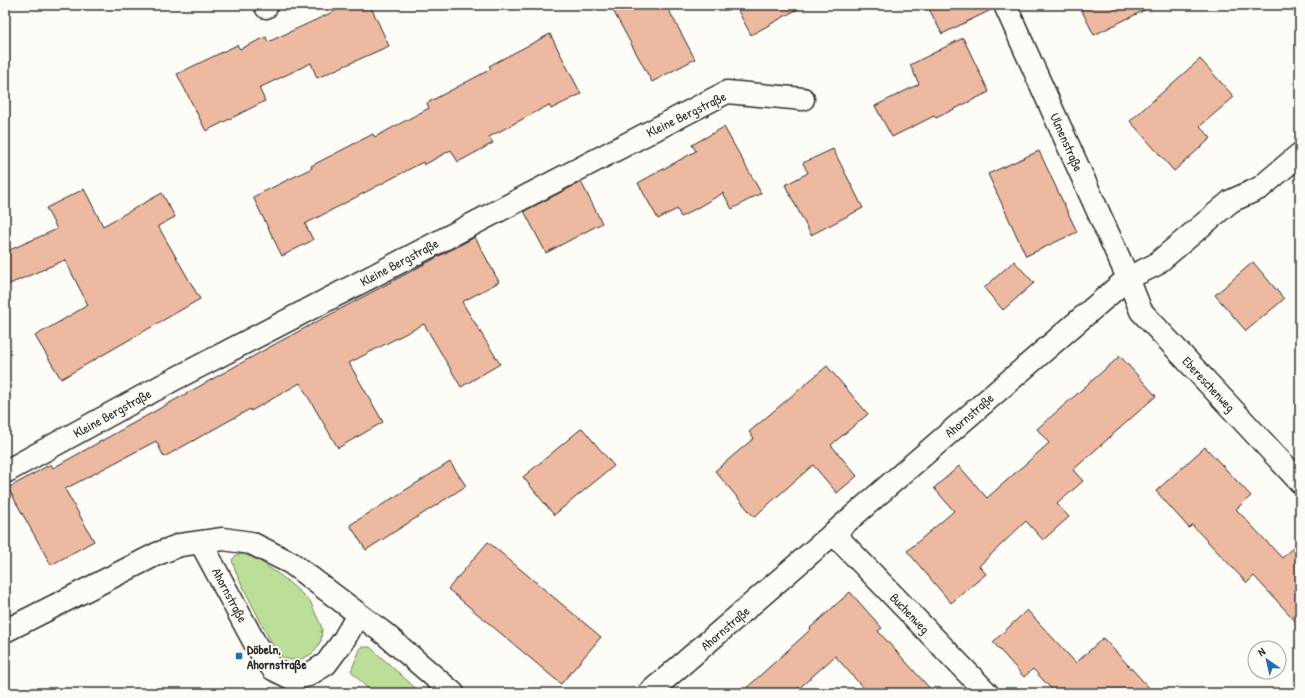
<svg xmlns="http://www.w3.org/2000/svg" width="1305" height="698" font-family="'Patrick Hand',sans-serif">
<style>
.green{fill:#bcde98;stroke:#748462}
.building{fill:#eeb9a1;stroke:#2b2b2b}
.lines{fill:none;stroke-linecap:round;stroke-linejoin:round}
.minor-casing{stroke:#2b2b2b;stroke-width:25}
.minor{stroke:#fdfcf7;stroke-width:22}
.poi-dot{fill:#1f6fb2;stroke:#fdfcf7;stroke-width:1.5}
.labels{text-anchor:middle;stroke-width:3.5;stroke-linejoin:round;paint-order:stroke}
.street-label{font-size:13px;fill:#2b2b2b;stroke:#fdfcf7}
.poi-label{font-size:13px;font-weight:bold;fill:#2b2b2b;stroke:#fdfcf7;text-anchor:start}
</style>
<rect width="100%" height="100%" fill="#fdfcf7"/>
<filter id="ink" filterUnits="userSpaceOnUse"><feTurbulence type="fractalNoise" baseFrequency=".025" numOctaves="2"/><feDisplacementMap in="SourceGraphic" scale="8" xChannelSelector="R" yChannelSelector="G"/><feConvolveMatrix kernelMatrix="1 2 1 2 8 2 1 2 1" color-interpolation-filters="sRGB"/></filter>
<g filter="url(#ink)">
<g class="green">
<path d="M 243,554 L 252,557 L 261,562 L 284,578 L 310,601 L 322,628 L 321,641 L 313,653 L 302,659 L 290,660 L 281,656 L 272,644 L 236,573 L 232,560 L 236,555 Z"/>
<path d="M 361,647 L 370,647 L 421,693 L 361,693 L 368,689 L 351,671 Z"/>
</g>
<g class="building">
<path d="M 348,5 L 370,5 L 389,46 L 317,78 L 311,63 L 259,88 L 265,101 L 206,131 L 177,74 L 237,45 L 240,49 L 266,37 L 268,42 Z"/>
<path d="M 610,5 L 666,5 L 695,59 L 652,82 Z"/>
<path d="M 735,5 L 805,5 L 751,35 Z"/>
<path d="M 927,5 L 993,5 L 993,9 L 942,34 Z"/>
<path d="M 1079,5 L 1155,5 L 1094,35 Z"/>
<path d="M 550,34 L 581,94 L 551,109 L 549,105 L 489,137 L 493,143 L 458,162 L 451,150 L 424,165 L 423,162 L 305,224 L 313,240 L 282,256 L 253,197 L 312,168 L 311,166 L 373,134 L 375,137 L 429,108 L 427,103 L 491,69 L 489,66 Z"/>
<path d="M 963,38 L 989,92 L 936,118 L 934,116 L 892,137 L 875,106 L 919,84 L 910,65 Z"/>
<path d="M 1200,59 L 1234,97 L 1200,126 L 1211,138 L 1174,171 L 1130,121 Z"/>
<path d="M 724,127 L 761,193 L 732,209 L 723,193 L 681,217 L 677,209 L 658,219 L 638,183 L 696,151 L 692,145 Z"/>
<path d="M 833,149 L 863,208 L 811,235 L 785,185 L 808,173 L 803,163 Z"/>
<path d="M 1039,151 L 1077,232 L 1026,256 L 988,174 Z"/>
<path d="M 581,182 L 602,223 L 546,253 L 524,211 Z"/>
<path d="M 84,189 L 103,226 L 162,193 L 175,217 L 158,226 L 200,299 L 61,379 L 35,336 L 88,305 L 65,260 L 5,286 L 5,252 L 57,229 L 46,208 Z"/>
<path d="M 475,237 L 499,282 L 462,302 L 500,364 L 461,387 L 424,324 L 349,363 L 383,422 L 338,448 L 300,383 L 251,411 L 250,409 L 164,457 L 156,441 L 65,489 L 94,541 L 51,565 L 8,488 L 51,464 L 53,468 L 277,343 Z"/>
<path d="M 1014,261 L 1034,283 L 1003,310 L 984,288 Z"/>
<path d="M 1253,262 L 1284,299 L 1246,331 L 1215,295 Z"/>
<path d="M 1120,356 L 1156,396 L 1073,470 L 1083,481 L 1057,504 L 1069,517 L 1043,540 L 1026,521 L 979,566 L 986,574 L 951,603 L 907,551 L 954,511 L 934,488 L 959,466 L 987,498 L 1049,443 L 1037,429 Z"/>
<path d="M 827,366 L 868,414 L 831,445 L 857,476 L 837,493 L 813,465 L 754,517 L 715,471 L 754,438 L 749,432 Z"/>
<path d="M 582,428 L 614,466 L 554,515 L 523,477 Z"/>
<path d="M 1205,447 L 1251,496 L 1236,509 L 1282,558 L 1300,541 L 1300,626 L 1254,576 L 1247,583 L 1192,525 L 1189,528 L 1156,491 Z"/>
<path d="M 450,462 L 466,486 L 366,550 L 350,525 Z"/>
<path d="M 488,542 L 601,637 L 561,684 L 448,589 Z"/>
<path d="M 850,592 L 882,628 L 878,631 L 934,693 L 868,693 L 835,656 L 794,693 L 741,693 L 811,629 L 810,628 Z"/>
<path d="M 1027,610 L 1076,663 L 1103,638 L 1154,693 L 1055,693 L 1033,669 L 1024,677 L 993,642 Z"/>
</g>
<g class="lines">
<defs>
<g id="minor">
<path d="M 265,5 L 266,7"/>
<path d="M 1005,5 L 1128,278 L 1141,311 L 1300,482"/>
<path d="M 5,472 L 169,382 L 727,92 L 803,99"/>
<path d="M 833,533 L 987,693"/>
<path d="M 201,543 L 257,647 L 273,669 L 293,679 L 308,675 L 326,664 L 343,641 L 358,615"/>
<path d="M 5,631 L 157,554 L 180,545 L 223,539 L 251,543 L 291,563 L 385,634 L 453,693"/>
<path d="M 649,693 L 1128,278 L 1155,265 L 1231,201 L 1260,188 L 1300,154"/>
</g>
</defs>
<use href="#minor" class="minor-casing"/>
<use href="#minor" class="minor"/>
</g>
</g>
<rect class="poi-dot" x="235" y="652" width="8" height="8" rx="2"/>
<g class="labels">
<g class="street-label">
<text transform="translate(686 114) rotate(-26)" y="5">Kleine Bergstraße</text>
<text transform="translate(1067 142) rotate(66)" y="5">Ulmenstraße</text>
<text transform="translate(399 262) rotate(-28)" y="5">Kleine Bergstraße</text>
<text transform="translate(1209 384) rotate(47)" y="5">Ebereschenweg</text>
<text transform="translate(112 413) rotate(-29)" y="5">Kleine Bergstraße</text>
<text transform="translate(969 415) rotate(-41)" y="5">Ahornstraße</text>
<text transform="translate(230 595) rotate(62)" y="5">Ahornstraße</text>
<text transform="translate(910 613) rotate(46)" y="5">Buchenweg</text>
<text transform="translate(725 628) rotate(-41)" y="5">Ahornstraße</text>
</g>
<g class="poi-label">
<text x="247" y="654">Döbeln,<tspan x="247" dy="15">Ahornstraße</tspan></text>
</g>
</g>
<rect width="1305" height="698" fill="none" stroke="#fdfcf7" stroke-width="20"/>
<rect x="10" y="10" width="1285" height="678" fill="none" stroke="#2b2b2b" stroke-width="1.5" filter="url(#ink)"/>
<g transform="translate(1267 660) rotate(326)"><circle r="19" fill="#fdfcf7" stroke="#a9a8a5"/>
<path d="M0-3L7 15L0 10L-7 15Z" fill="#1f6fb2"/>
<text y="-6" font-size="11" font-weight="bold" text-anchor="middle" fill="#2b2b2b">N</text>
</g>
</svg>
